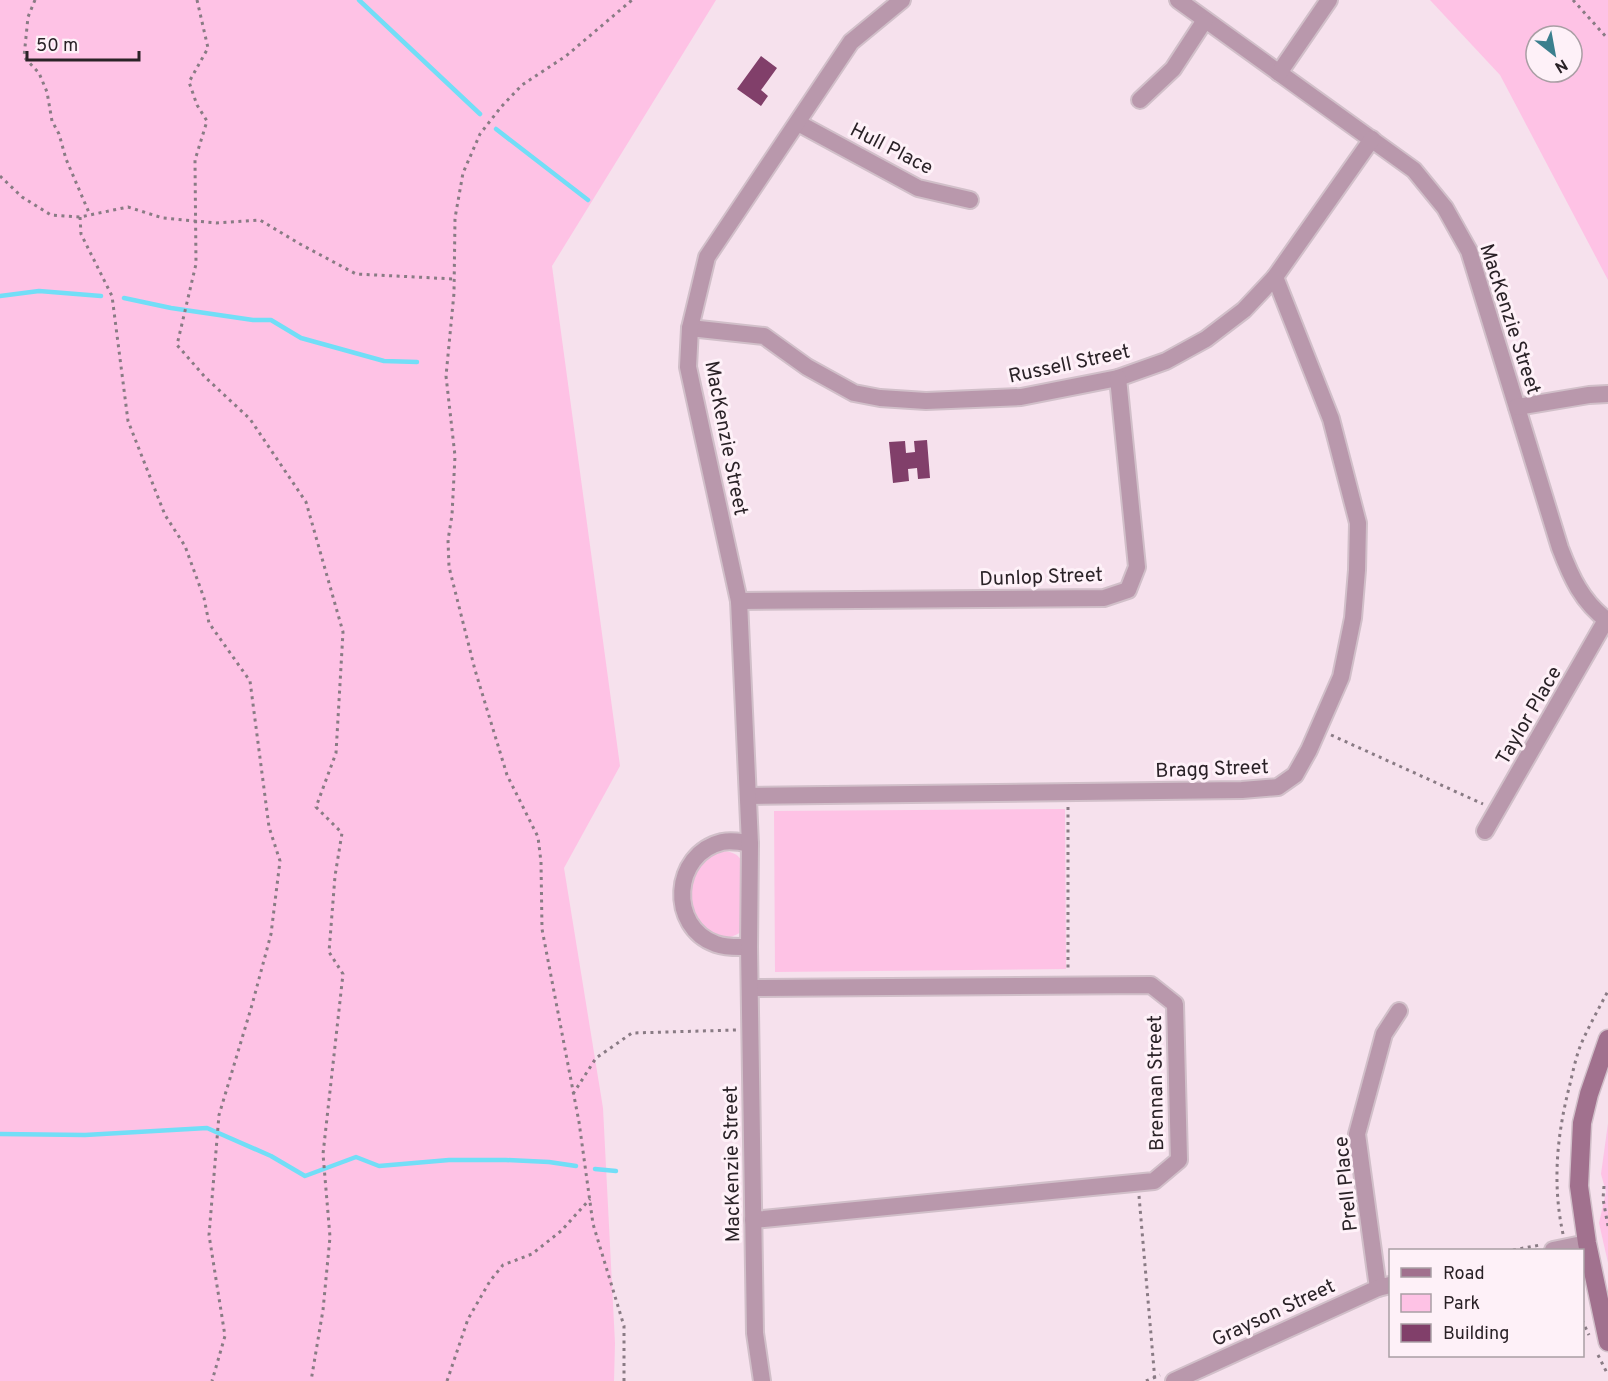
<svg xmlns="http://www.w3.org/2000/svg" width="1608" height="1381" font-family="Overpass,sans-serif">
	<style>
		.green { fill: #fec2e5; fill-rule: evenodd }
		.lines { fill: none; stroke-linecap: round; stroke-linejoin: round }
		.stream { stroke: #72def7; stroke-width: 4.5 }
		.building { fill: #813f6a }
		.street-casing { stroke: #d1bfc9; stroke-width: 20 }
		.secondary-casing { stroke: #d1bfc9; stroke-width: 21 }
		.path { stroke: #897b84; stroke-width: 3; stroke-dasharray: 3 4.5; stroke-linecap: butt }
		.street { stroke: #b998ac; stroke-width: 16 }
		.secondary { stroke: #a1718e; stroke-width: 18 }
		.labels { text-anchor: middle; stroke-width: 6; stroke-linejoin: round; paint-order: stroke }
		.street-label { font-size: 20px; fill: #2a2227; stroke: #fef1f8 }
	</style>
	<rect width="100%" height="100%" fill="#f6e1ed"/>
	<g class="green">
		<polygon points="0,0 716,0 552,266 620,766 564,868 603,1108 615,1343 614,1381 0,1381"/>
		<path d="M1430 0H1608V280L1500 75ZM1536 36H1572V72H1536Z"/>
		<polygon points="1065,809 1066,969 775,972 774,811"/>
		<path d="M723 851C733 852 739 854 743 864L742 927 741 932C700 961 658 872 723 851Z"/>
		<polygon points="1608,1123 1608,1263 1599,1223 1606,1192 1601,1174"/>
	</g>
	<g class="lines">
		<g class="stream">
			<polyline points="359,0 480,114"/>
			<polyline points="496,129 588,200"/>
			<polyline points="0,296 39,291 101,296"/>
			<polyline points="124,298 171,308 253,320 271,320 301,338 384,361 417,362"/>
			<polyline points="0,1134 85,1135 207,1128 271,1156 305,1176 356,1157 379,1166 449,1160 506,1160 549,1162 576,1166"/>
			<polyline points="595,1169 616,1171"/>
		</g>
	</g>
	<g class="building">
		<polygon points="761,56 777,68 761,90 768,96 761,106 737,89"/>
		<polygon points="927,440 930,478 918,479 917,468 908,469 909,481 893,483 889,442 905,441 906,453 915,452 914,441"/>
	</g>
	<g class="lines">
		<defs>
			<g id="street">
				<path d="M1178 0 1414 170 1445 208 1469 251 1560 548C1571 577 1582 602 1608 621"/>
				<polyline points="1279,73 1329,0"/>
				<polyline points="1140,100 1173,69 1205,20"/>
				<polyline points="798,123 918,188 970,200"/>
				<polyline points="690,328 764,336 807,367 854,393 880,398 926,401 1021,397 1118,378 1166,361 1206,339 1244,310 1275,277 1372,139"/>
				<polyline points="1517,407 1589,395 1608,394"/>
				<polyline points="739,601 1104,598 1128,590 1137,567 1118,378"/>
				<polyline points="748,796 1242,790 1278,787 1295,775 1309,750 1341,677 1353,618 1357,570 1358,523 1331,419 1275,277"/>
				<polyline points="1485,831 1606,620"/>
				<path d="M749 947C738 947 727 948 716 944 668 927 672 854 722 842 732 840 741 842 750 844"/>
				<polyline points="750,988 1151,985 1175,1004 1179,1160 1154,1181 753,1220"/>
				<polyline points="1553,1250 1587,1243"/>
				<polyline points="1378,1288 1357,1134 1384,1034 1399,1011"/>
				<polyline points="762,1381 755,1333 749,947 750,844 739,601 688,367 690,328 707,257 851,42 902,0"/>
				<polyline points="1174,1381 1378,1288 1390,1285"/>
			</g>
			<polyline id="secondary" points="1608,1039 1589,1094 1582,1123 1579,1186 1587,1243 1608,1342"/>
		</defs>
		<use href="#street" class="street-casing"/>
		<use href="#secondary" class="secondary-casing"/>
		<g class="path">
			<polyline points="35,0 28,17 24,57 39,73 47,92 52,121 59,134 66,159 90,215"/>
			<polyline points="197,0 208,48 189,82 197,105 207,121 195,160 196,264 177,345 205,377 250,419 306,502 343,632 336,753 316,807 342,833 335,876 329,952 343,974 323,1154 330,1237 323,1310 311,1381"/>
			<polyline points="1573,0 1608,39"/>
			<polyline points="0,176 22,197 51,215 80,217 128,207 163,218 216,223 260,220 300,244 356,274 454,279"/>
			<polyline points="80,217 81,234 112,296 128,421 165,515 185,546 204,598 209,623 250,681 269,827 280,861 271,934 252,1005 219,1115 209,1235 225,1336 212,1381"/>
			<polyline points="1331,735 1483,804"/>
			<polyline points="1068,807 1068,972"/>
			<polyline points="573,1094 596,1058 632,1033 736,1030"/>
			<polyline points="1604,1186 1603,1199 1608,1226"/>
			<polyline points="1139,1196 1155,1381"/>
			<path d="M1563 1234C1552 1183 1557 1134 1570 1084 1573 1071 1576 1057 1581 1044 1589 1026 1599 1008 1608 991"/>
			<polyline points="1513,1250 1540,1245"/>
			<polyline points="1582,1320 1589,1335"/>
			<polyline points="1598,1355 1608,1375"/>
			<polyline points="447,1381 468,1319 490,1281 503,1265 532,1254 561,1231 590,1199"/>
			<polyline points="624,1381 624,1326 593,1224 579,1122 542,929 541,862 538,837 507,775 475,670 449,567 448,540 452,515 455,456 446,376 454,293 455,218 463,173 480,134 501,107 522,85 566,56 632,0"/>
			<polyline points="1146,1381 1160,1375"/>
		</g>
		<use href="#street" class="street"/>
		<use href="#secondary" class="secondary"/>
	</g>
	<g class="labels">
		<g class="street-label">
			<text transform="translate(892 148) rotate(27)" y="7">Hull Place</text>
			<text transform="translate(1511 319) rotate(72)" y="7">MacKenzie Street</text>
			<text transform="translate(1069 363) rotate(-12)" y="7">Russell Street</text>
			<text transform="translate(727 438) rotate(79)" y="7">MacKenzie Street</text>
			<text transform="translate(1041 576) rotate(-2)" y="7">Dunlop Street</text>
			<text transform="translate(1528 715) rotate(-60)" y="7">Taylor Place</text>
			<text transform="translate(1212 768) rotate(-2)" y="7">Bragg Street</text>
			<text transform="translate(1155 1083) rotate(-91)" y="7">Brennan Street</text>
			<text transform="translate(731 1164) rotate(-91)" y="7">MacKenzie Street</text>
			<text transform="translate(1345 1184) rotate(-96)" y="7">Prell Place</text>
			<text transform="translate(1273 1312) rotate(-25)" y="7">Grayson Street</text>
		</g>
	</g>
	<rect x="1389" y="1249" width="195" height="108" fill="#fef1f8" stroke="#a99ea4" stroke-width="1.5"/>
	<rect x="1401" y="1268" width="30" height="9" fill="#a1718e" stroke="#a99ea4" stroke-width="1.5"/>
	<text x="1443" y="1279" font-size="18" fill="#2a2227">Road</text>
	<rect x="1401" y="1294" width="30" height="18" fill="#fec2e5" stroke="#a99ea4" stroke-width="1.5"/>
	<text x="1443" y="1309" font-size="18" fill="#2a2227">Park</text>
	<rect x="1401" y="1324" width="30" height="18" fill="#813f6a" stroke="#a99ea4" stroke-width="1.5"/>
	<text x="1443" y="1339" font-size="18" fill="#2a2227">Building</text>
	<g transform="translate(1554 54) rotate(149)"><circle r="28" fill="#fef1f8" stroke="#a99ea4" stroke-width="1.5"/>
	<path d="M0-4.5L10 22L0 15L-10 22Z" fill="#3b7f8e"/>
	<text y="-9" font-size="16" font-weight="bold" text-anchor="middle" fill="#2a2227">N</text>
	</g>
	<path d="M27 51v9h112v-9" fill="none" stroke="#2a2227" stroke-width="3"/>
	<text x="36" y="51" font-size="18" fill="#2a2227" stroke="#fef1f8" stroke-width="4.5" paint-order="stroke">50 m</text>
</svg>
